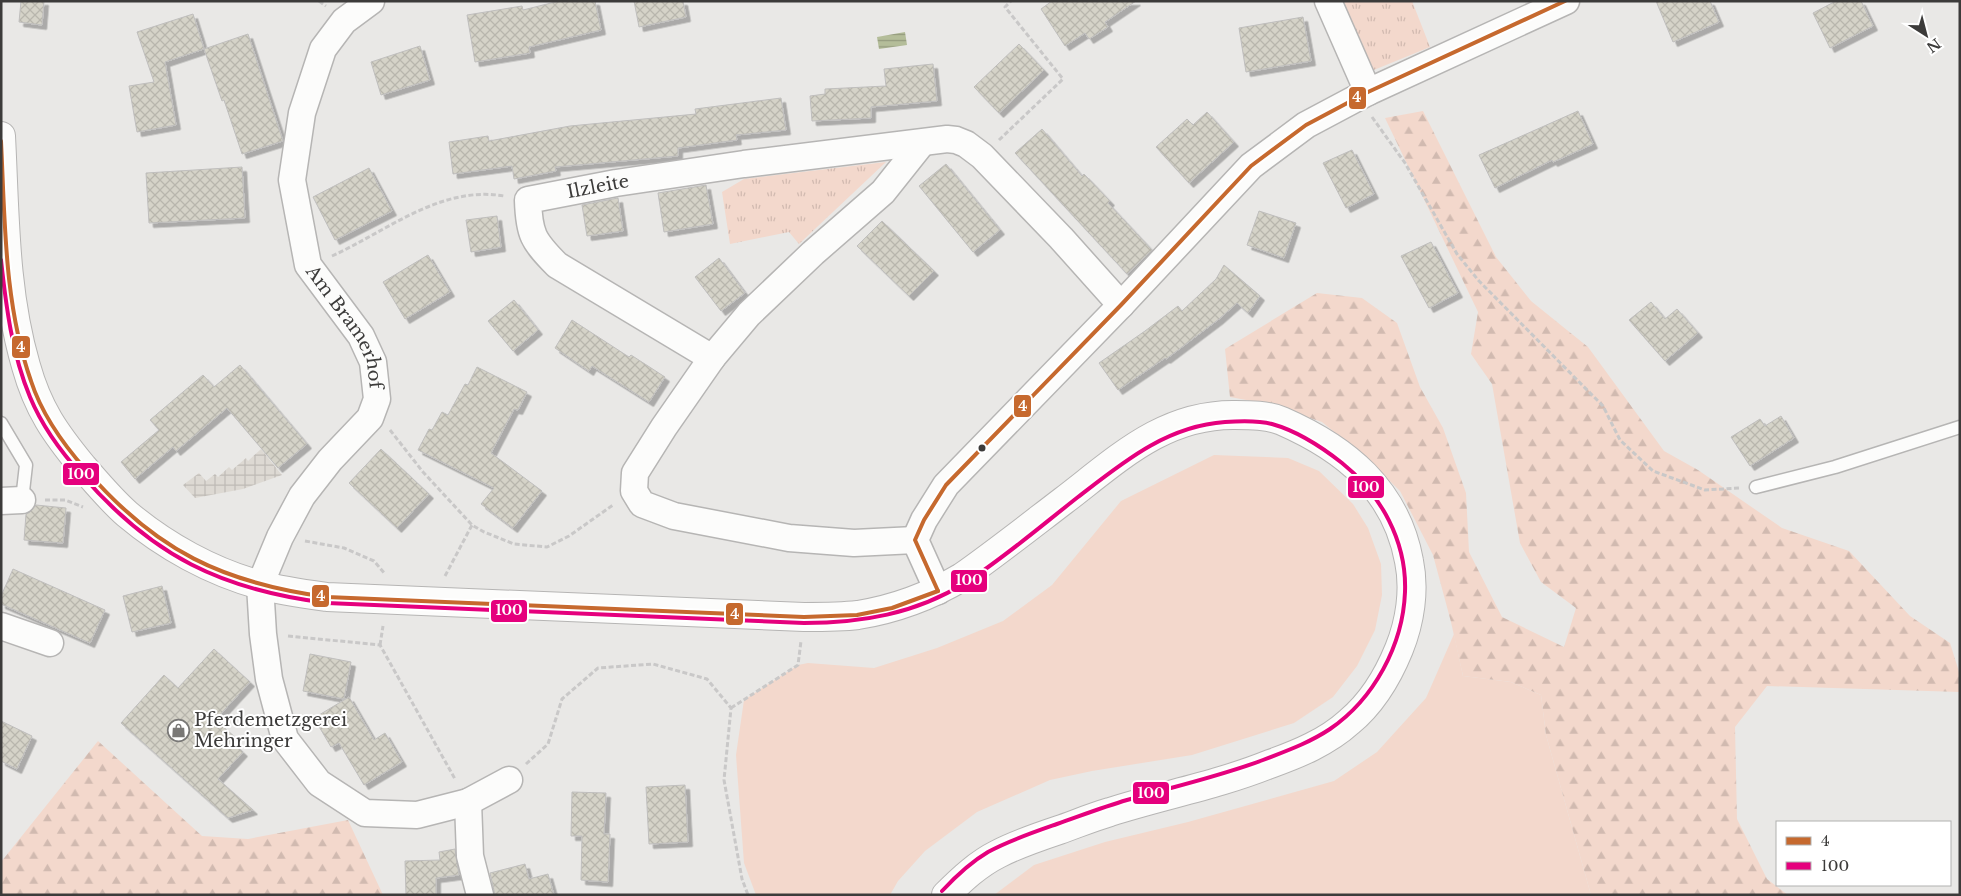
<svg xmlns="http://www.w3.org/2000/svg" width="1961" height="896" font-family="'Libre Baskerville',serif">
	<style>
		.industrial { fill: url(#industrial-grid) }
		.grass { fill: #f3d8cc }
		.forest { fill: url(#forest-firs) }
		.park { fill: url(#park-tufts) }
		.water { fill: url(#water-rules) }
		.building { fill: url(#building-cross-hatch); stroke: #bfbebd; filter: url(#shadow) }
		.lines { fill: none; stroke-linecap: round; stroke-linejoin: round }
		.lane-casing { stroke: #b6b5b4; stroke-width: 15 }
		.street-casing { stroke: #b6b5b4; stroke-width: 29 }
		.primary-casing { stroke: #b6b5b4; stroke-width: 30 }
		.path { stroke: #c9c8c8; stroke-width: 3; stroke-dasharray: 5 2.5; stroke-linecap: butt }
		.lane { stroke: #fcfcfb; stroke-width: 12 }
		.street { stroke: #fcfcfb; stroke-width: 26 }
		.primary { stroke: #fcfcfb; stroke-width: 28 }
		.bus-1-casing { stroke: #fff; stroke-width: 8 }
		.bus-2-casing { stroke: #fff; stroke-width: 8 }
		.bus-1 { stroke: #c6692e; stroke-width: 4 }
		.bus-2 { stroke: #e5007d; stroke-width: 4 }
		.bus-dot { fill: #3c3b3a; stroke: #fff; stroke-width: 2 }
		.labels { text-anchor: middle; stroke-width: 4; stroke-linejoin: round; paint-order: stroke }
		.street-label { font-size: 18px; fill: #3c3b3a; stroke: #fff }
		.poi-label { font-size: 18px; fill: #3c3b3a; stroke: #fff; text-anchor: start }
		.line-badge { stroke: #fff; stroke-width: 2 }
		.badge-label { font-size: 14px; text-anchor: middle; font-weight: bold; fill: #fff }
	</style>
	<defs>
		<pattern id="industrial-grid" width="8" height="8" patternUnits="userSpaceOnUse" patternTransform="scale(1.25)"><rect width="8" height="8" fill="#ddd9d3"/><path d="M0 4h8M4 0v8" fill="none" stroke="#bfbbb6"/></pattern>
		<pattern id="forest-firs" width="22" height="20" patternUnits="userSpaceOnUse" patternTransform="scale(1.25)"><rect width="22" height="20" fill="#f3d8cc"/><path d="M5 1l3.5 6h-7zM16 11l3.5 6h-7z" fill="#d1bab0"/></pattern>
		<pattern id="park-tufts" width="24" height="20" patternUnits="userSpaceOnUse" patternTransform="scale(1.25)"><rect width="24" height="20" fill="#f3d8cc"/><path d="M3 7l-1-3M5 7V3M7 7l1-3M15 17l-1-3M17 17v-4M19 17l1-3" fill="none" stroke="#d1bab0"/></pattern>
		<pattern id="water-rules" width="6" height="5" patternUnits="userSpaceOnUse" patternTransform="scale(1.25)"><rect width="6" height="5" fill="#b4bd99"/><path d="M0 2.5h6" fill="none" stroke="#949b7e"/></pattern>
		<pattern id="building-cross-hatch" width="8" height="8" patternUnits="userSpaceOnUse" patternTransform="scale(1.25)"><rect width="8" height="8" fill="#d5d3c8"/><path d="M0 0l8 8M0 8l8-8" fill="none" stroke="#b8b6ad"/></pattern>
		<filter id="shadow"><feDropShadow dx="4.5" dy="4.5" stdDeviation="0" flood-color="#0004"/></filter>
	</defs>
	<rect width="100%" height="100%" fill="#e9e8e6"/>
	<polygon class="industrial" points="261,449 282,475 243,489 195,498 183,485 199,473 206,481 215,474 218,477 229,467 232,470 246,458 248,461"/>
	<g class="grass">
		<polygon points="1214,455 1288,458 1319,471 1353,504 1368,528 1381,564 1382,595 1375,630 1357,666 1333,697 1294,723 1192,755 1092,771 1050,780 977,812 925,851 898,881 890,895 756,895 744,863 736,755 744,700 798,665 808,663 874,668 937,648 1003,621 1052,585 1121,501"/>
		<polygon points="1454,634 1463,676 1511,682 1541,695 1546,735 1591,895 994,895 1034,865 1105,842 1188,822 1334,781 1377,752 1426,698"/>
	</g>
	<g class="forest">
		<polygon points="1423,111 1496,257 1531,301 1588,347 1664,451 1698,470 1782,528 1849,551 1910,616 1950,643 1960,675 1960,692 1767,686 1735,727 1737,819 1767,879 1788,895 1591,895 1546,735 1541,695 1511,682 1463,676 1451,622 1433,555 1400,491 1366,458 1322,422 1268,404 1230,397 1225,349 1317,293 1362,298 1397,323 1420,387 1443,428 1466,493 1469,552 1502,617 1564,647 1576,608 1541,582 1520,543 1492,384 1471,354 1478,312 1385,118"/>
		<polygon points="98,741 202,836 248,839 348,820 383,895 1,895 1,862"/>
	</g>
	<g class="park">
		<polygon points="1340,1 1412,1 1430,47 1369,72"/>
		<polygon points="886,162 799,244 789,232 730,244 722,192 744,179"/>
	</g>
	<polygon class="water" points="905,32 907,45 879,49 877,37"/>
	<g class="building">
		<polygon points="21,1 44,1 42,25 19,22"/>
		<polygon points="559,1 595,1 601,30 529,47 530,53 475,62 467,15 522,6 523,10"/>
		<polygon points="634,1 683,1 686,17 639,27"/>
		<polygon points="1052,1 1136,1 1105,22 1108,27 1089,39 1085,33 1065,46 1041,9"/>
		<polygon points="1656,1 1710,1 1719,22 1673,42"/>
		<polygon points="1836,1 1861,1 1873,26 1830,48 1813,13"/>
		<polygon points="193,14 204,49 165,62 176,125 137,132 129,86 154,82 137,32"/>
		<polygon points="1303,17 1311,61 1246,72 1239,28"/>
		<polygon points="248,34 283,141 242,154 224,100 222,101 204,49"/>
		<polygon points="1019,44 1044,70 999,113 974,87"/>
		<polygon points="420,46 430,80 381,95 371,62"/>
		<polygon points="933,64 937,101 871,107 871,118 812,121 810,96 825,94 825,89 886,86 884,69"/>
		<polygon points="781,98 786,130 736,135 737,140 678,148 678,156 555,167 556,171 514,179 512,166 453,174 449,142 488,136 489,141 570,126 696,114 695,109"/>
		<polygon points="1578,111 1593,144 1553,162 1552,160 1495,188 1479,155"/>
		<polygon points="1207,112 1234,142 1189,183 1156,147 1187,119 1193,125"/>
		<polygon points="1042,129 1082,176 1084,174 1110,201 1108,203 1152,250 1127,274 1015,153"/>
		<polygon points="1352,150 1374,194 1346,208 1323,163"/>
		<polygon points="946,164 1000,230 973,252 919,186"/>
		<polygon points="242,167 245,218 149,223 146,173"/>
		<polygon points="369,168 392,211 335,240 313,197"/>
		<polygon points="706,185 713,224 664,232 658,193"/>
		<polygon points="618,198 623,231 587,236 582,205"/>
		<polygon points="1259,211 1296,223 1284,258 1247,245"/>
		<polygon points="497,216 501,247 471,252 466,220"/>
		<polygon points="882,221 934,271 909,296 857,246"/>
		<polygon points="1431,242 1458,293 1429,308 1401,256"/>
		<polygon points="428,255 450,292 405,319 383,282"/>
		<polygon points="719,258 745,293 721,311 695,277"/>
		<polygon points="1224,265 1260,296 1248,313 1237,303 1219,319 1166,359 1165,358 1118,390 1099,363 1145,331 1178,306 1182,311 1216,279"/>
		<polygon points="514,300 538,330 513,351 488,321"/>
		<polygon points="1651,302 1665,319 1677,309 1698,333 1665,361 1629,320"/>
		<polygon points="572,320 629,357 631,355 665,377 649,402 592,366 589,371 555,348"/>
		<polygon points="240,365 307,444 278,468 227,408 176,451 173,447 135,479 121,462 159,430 150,420 203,375 214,387"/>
		<polygon points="477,367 527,392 518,410 514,409 491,453 542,491 513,528 481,504 494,488 418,450 429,429 432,430 442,412 448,415 465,384 468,385"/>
		<polygon points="1781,416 1794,438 1750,466 1731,437 1760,419 1765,426"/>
		<polygon points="381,449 429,494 397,528 349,483"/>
		<polygon points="36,505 66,508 63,543 24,540 26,514 30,512"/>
		<polygon points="13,569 105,610 90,643 1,604 1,596"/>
		<polygon points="162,586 171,623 132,632 123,596"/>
		<polygon points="214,649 250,682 215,720 235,737 231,741 243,752 218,779 253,810 228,818 121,723 164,675 178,688"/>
		<polygon points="310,654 351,662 344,699 303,691"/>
		<polygon points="349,697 374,740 385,733 402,762 364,785 339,743 331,747 314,718"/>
		<polygon points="1,721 32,736 17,769 1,761"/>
		<polygon points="685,785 688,842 649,844 646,787"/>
		<polygon points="572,792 606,793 604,834 610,834 608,882 581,880 582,836 571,836"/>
		<polygon points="455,849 459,875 436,878 436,895 406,895 405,861 440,860 439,852"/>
		<polygon points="525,864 529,879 548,874 554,895 495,895 490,873"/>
	</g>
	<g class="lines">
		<defs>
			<g id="lane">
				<polyline points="1,423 26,465 22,500"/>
				<polyline points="1756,487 1835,467 1960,427"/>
			</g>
			<g id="street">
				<path id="s1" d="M371 1 344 21 323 49 302 113 292 180 308 265 361 336 373 362 377 399 370 418 330 460 302 496 280 537 260 585 263 634 269 679 285 739 319 783 365 813 417 815 468 802 509 780"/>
				<polyline points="1328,1 1368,92"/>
				<path id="s2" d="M712 358 557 265C533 241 529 234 528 200L616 183 744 164 947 139 956 140 966 144 982 156 1061 238 1121 305"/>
				<polyline points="1,501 22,500"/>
				<polyline points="915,540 854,543 789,538 674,516 642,504 634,491 635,473 664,427 712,358 749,314 813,253 883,192 922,143"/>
				<polyline points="938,591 915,540 924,520 946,485 1121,305 1251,166 1306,125 1368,92 1566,1"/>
				<polyline points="1,626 50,643"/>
				<polyline points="468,802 470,856 480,895"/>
			</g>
			<path id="primary" d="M1 136C5 213 4 291 26 366 38 409 55 433 83 467 97 483 111 500 127 514 165 546 212 572 260 585 282 591 305 594 327 597L804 617C822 617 841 617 858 615 895 609 930 596 962 577 996 553 1029 527 1063 501 1117 460 1163 414 1235 415 1250 415 1268 415 1282 421 1346 449 1396 490 1409 561 1415 590 1410 622 1399 649 1388 676 1372 703 1349 722 1327 742 1298 754 1270 764 1218 785 1163 795 1110 812 1093 817 1076 824 1059 830 1038 837 1017 844 998 854 978 864 962 879 946 895"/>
		</defs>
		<use href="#lane" class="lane-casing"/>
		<use href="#street" class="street-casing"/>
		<use href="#primary" class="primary-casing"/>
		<g class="path">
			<polyline points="319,1 326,6"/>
			<polyline points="1372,117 1405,163 1457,254 1479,281 1603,406 1620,440 1653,471 1705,490 1739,488"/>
			<polyline points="999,140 1063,79 1005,7 1011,1"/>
			<path d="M332 256C387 231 441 185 504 196"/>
			<polyline points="390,430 423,472 472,525 484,532 514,544 547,547 569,536 613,505"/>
			<polyline points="45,500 65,500 83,507"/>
			<polyline points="305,541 344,548 374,561 385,574"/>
			<polyline points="445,576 472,525"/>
			<polyline points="288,636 380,645 455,779"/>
			<polyline points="380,645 383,626"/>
			<polyline points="731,708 798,665 801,641"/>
			<polyline points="526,764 548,744 562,699 598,668 653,664 707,679 731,708 724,780 742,879 748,895"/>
		</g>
		<use href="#lane" class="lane"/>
		<use href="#street" class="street"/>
		<use href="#primary" class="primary"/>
		<defs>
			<g id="bus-1">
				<path d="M1 141C5 221 4 304 31 381 42 415 63 444 86 470 156 551 223 583 327 597L804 617 857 615 892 608 938 591"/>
				<polyline points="938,591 915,540 924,520 946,485 1121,305 1251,166 1306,125 1368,92 1565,1"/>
			</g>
			<path id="bus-2" d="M1 260C6 306 12 354 30 397 42 426 61 452 82 475 152 556 222 590 327 603L804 623C861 623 915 614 965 583 1004 558 1041 526 1078 497 1122 463 1166 426 1225 422 1240 421 1257 420 1272 424 1297 431 1323 448 1342 463 1381 494 1407 542 1405 592 1403 645 1374 699 1330 729 1309 743 1286 751 1263 760 1218 777 1172 787 1127 800 1103 807 1080 816 1057 824 1034 832 1010 840 988 852 971 862 956 876 942 891"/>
		</defs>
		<use href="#bus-1" class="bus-1-casing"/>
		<use href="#bus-2" class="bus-2-casing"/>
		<use href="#bus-1" class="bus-1"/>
		<use href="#bus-2" class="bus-2"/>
	</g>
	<defs>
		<symbol id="shop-ring" viewBox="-11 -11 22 22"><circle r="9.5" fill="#fff" stroke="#797876" stroke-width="1.5"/><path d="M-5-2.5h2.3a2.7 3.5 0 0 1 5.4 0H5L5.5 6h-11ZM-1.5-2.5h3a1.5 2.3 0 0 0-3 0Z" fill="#797876"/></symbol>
	</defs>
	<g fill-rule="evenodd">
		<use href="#shop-ring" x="166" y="718" width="25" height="25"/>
	</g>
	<circle class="bus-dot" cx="982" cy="448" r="4.5"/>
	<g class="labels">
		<g class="street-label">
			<text dy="6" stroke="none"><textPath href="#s2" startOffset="326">Ilzleite</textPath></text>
			<text dy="6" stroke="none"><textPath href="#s1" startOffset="364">Am Bramerhof</textPath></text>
		</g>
		<g class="poi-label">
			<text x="194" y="726">Pferdemetzgerei<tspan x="194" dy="21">Mehringer</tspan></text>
		</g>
	</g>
	<g class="line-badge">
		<rect x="1348" y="86" width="19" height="24" rx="5" fill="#c6692e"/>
		<rect x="11" y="335" width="20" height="24" rx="5" fill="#c6692e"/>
		<rect x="1013" y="394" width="19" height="24" rx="5" fill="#c6692e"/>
		<rect x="62" y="462" width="38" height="24" rx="5" fill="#e5007d"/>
		<rect x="1347" y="475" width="38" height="24" rx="5" fill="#e5007d"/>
		<rect x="950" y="569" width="38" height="24" rx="5" fill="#e5007d"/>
		<rect x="311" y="584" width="19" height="24" rx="5" fill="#c6692e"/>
		<rect x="490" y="599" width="38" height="24" rx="5" fill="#e5007d"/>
		<rect x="725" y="602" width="19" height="24" rx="5" fill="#c6692e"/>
		<rect x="1132" y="781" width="38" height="24" rx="5" fill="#e5007d"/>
	</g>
	<g class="badge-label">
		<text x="1357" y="102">4</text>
		<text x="21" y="352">4</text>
		<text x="1023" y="411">4</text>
		<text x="81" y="479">100</text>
		<text x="1366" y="492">100</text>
		<text x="969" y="585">100</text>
		<text x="321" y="601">4</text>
		<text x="509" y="615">100</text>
		<text x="735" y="619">4</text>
		<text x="1151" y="798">100</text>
	</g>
	<rect width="1961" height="896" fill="none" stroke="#3c3b3a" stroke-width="5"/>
	<rect x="1776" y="821" width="175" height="65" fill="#ffffff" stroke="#b1b1b0"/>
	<rect x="1786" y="837" width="25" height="8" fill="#c6692e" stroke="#b1b1b0"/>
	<text x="1821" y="846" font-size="15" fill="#3c3b3a">4</text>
	<rect x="1786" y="862" width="25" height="8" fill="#e5007d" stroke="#b1b1b0"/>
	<text x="1821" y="871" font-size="15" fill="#3c3b3a">100</text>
	<g transform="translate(1926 35) rotate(144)" stroke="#ffffff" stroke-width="4" paint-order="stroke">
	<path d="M0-4L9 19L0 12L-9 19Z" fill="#3c3b3a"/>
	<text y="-8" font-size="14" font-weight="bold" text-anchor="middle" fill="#3c3b3a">N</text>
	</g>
</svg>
